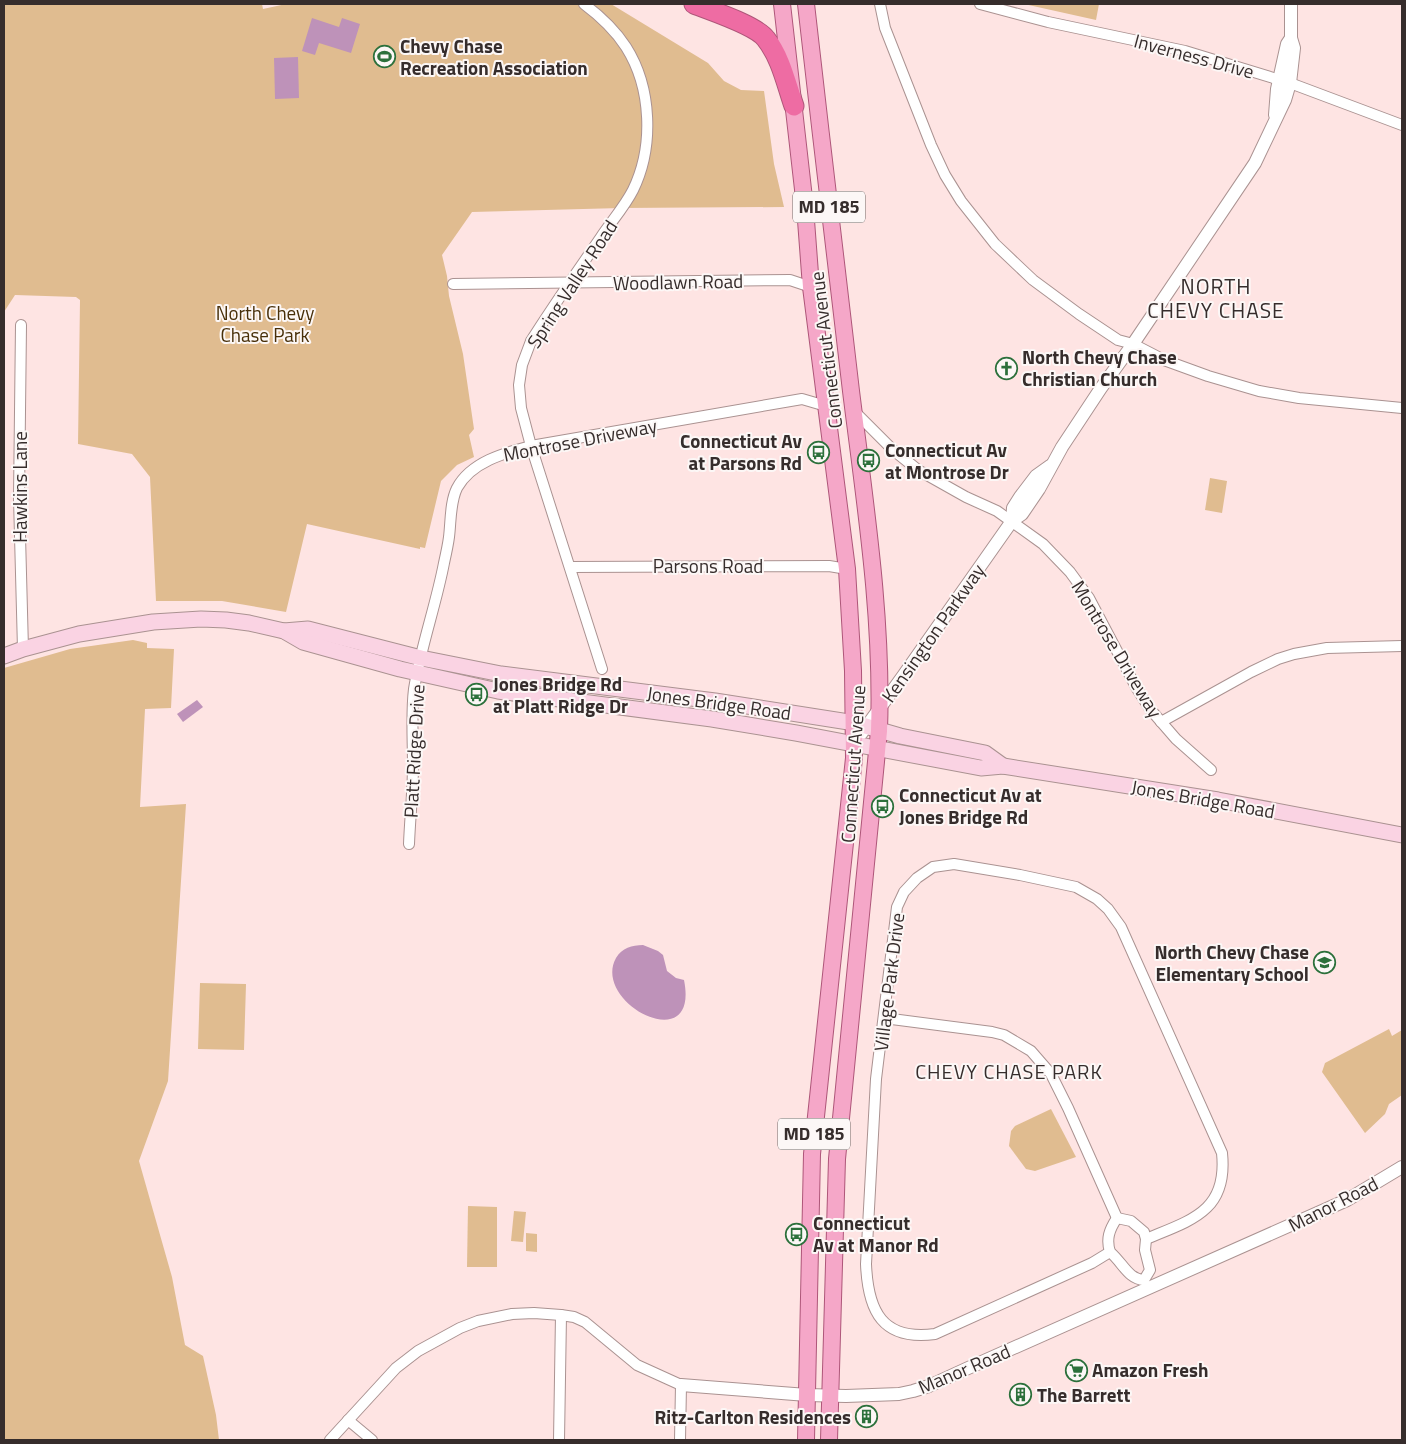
<svg xmlns="http://www.w3.org/2000/svg" width="1406" height="1444" font-family="'Titillium Web',sans-serif">
	<style>
		.green { fill: #e0bc90 }
		.water { fill: #be92b9 }
		.lines { fill: none; stroke-linecap: round; stroke-linejoin: round }
		.minor-casing { stroke: #aa9291; stroke-width: 12 }
		.tertiary-casing { stroke: #aa9291; stroke-width: 14 }
		.secondary-casing { stroke: #aa9291; stroke-width: 17 }
		.primary-casing { stroke: #ae5679; stroke-width: 18 }
		.motorway-casing { stroke: #ae5679; stroke-width: 21 }
		.minor { stroke: #fff; stroke-width: 10 }
		.tertiary { stroke: #fff; stroke-width: 12 }
		.secondary { stroke: #fad3e3; stroke-width: 15 }
		.primary { stroke: #f5a7c8; stroke-width: 16 }
		.motorway { stroke: #ee6ca3; stroke-width: 19 }
		.labels { text-anchor: middle; stroke-width: 4; stroke-linejoin: round; paint-order: stroke }
		.shield { fill: #fcf7f6; stroke: #716a69; stroke-width: 1 }
		.shield-label { font-size: 18px; font-weight: bold; fill: #362d2c }
		.poi-label { font-size: 19px; font-weight: bold; fill: #362d2c; stroke: #fcf7f6; text-anchor: start }
		.street-label { font-size: 19px; fill: #362d2c; stroke: #fcf7f6 }
		.park-label { font-size: 19px; fill: #482f09; stroke: #fcf7f6 }
		.neighbourhood-label { font-size: 20px; letter-spacing: 1px; fill: #362d2c; stroke: #fcf7f6 }
		.quarter-label { font-size: 21px; letter-spacing: 1px; fill: #362d2c; stroke: #fcf7f6 }
	</style>
	<rect width="100%" height="100%" fill="#fee4e3"/>
	<g class="green">
		<polygon points="4,4 262,4 263,9 286,4 611,4 708,63 724,81 741,90 764,91 774,164 784,207 621,208 472,212 442,255 447,276 449,296 463,354 474,429 469,435 474,457 457,465 441,481 425,548 420,547 420,549 307,524 286,612 222,601 156,601 150,477 132,454 78,444 80,300 76,297 15,295 4,312"/>
		<polygon points="1024,4 1099,4 1096,20"/>
		<polygon points="1210,478 1227,481 1222,513 1205,510"/>
		<polygon points="133,640 147,643 147,648 174,649 171,708 145,709 140,807 186,804 168,1081 139,1161 172,1277 185,1345 203,1356 216,1415 219,1440 4,1440 4,668 70,649"/>
		<polygon points="200,983 246,984 244,1050 198,1049"/>
		<polygon points="1389,1029 1392,1036 1402,1030 1402,1095 1389,1104 1385,1114 1365,1133 1322,1072 1325,1063"/>
		<polygon points="1051,1109 1076,1157 1035,1171 1026,1169 1009,1146 1011,1131 1015,1126"/>
		<polygon points="468,1206 497,1207 497,1267 467,1267"/>
		<polygon points="514,1211 526,1212 523,1242 511,1241"/>
		<polygon points="526,1233 537,1234 537,1252 526,1251"/>
	</g>
	<g class="water">
		<polygon points="312,18 339,27 342,18 360,24 351,53 319,43 315,55 302,51"/>
		<polygon points="298,57 299,98 275,99 274,58"/>
		<polygon points="197,700 203,707 183,722 177,714"/>
		<path d="M643 945 658 951 663 955 667 971 676 978 684 980C700 1059 591 1003 616 958 622 948 632 945 643 945Z"/>
	</g>
	<g class="lines">
		<defs>
			<g id="minor">
				<path d="M584 4C600 16 615 30 626 47 652 88 654 147 633 190 625 206 611 222 601 237 577 272 553 306 531 341L522 365 519 385 521 408 531 446 602 669"/>
				<polyline points="880,4 885,28 931,145 945,175 961,201 995,244 1033,280 1079,314 1118,340 1133,344 1164,360 1208,376 1259,391 1299,398 1402,408"/>
				<polyline points="980,4 1048,22 1185,51 1290,83 1402,125"/>
				<polyline points="453,284 790,280 811,287"/>
				<polyline points="21,325 19,498 23,649"/>
				<polyline points="853,410 892,449 918,470 966,497 997,511 1043,544 1070,572 1089,598 1136,687 1150,709 1176,739 1211,770"/>
				<polyline points="570,567 829,566 847,569"/>
				<polyline points="1161,722 1251,672 1278,659 1294,654 1327,648 1402,646"/>
				<path d="M409 844C410 818 413 791 413 765 413 740 411 713 414 689 421 646 436 605 444 563 446 554 448 545 449 537 451 521 450 502 457 488 471 462 504 453 531 446L802 399 826 406"/>
				<polyline points="884,1018 992,1032 1004,1035 1031,1051 1051,1074 1068,1108 1117,1218"/>
				<path d="M1117 1218C1109 1230 1106 1239 1110 1252 1123 1263 1128 1279 1144 1280"/>
				<polyline points="1117,1218 1131,1221 1144,1232 1146,1239 1145,1250 1150,1270 1144,1280"/>
				<path d="M1110 1252 1092 1263 935 1334C882 1341 868 1311 866 1264L876 1079 897 907 904 892 917 878 933 867 954 864 1020 875 1076 887 1097 899 1108 909 1121 927 1222 1153C1228 1211 1192 1220 1146 1239"/>
				<polyline points="348,1420 372,1440"/>
				<polyline points="330,1440 396,1368 418,1351 460,1328 478,1321 512,1314 534,1313 561,1315 574,1317 585,1322 637,1365 681,1385 680,1440"/>
				<polyline points="559,1440 561,1315"/>
			</g>
			<g id="tertiary">
				<polyline points="1275,115 1277,89 1287,44 1291,38"/>
				<polyline points="1012,521 1013,508 1020,497 1036,476 1050,466"/>
				<polyline points="861,734 903,676 1012,521 1022,514 1039,489 1062,447 1101,388 1133,344 1255,163 1285,100 1290,83 1294,48 1291,38 1291,4"/>
				<polyline points="681,1385 807,1395 846,1396 899,1394 913,1391 929,1386 966,1369 1347,1200 1402,1167"/>
			</g>
			<g id="secondary">
				<polyline points="284,631 308,629 421,658 501,674 715,701 855,723 900,736 985,753 1003,766"/>
				<polyline points="4,656 23,649 79,634 153,622 201,619 226,620 249,623 284,631 303,642 400,669 498,691 712,719 796,733 981,768 1003,766 1218,800 1402,835"/>
			</g>
			<g id="primary">
				<polyline points="782,4 805,207 811,287 847,569 853,671 854,758 812,1154 806,1440"/>
				<path d="M806 4C821 133 835 262 851 391 865 504 883 617 879 731L837 1159 829 1440"/>
			</g>
			<path id="motorway" d="M694 4C711 11 756 25 766 39 781 58 786 83 794 106"/>
		</defs>
		<use href="#minor" class="minor-casing"/>
		<use href="#tertiary" class="tertiary-casing"/>
		<use href="#secondary" class="secondary-casing"/>
		<use href="#primary" class="primary-casing"/>
		<use href="#motorway" class="motorway-casing"/>
		<use href="#minor" class="minor"/>
		<use href="#tertiary" class="tertiary"/>
		<use href="#secondary" class="secondary"/>
		<use href="#primary" class="primary"/>
		<use href="#motorway" class="motorway"/>
	</g>
	<defs>
		<symbol id="stadium-ring" viewBox="-11 -11 22 22"><circle r="9.5" fill="#fcf7f6" stroke="#2c703b" stroke-width="1.5"/><path d="M0-5a6.5 5 0 1 0 0 10a6.5 5 0 1 0 0-10ZM-3.5-1.8h7v3.6h-7Z" fill="#2c703b"/></symbol>
		<symbol id="church-ring" viewBox="-11 -11 22 22"><circle r="9.5" fill="#fcf7f6" stroke="#2c703b" stroke-width="1.5"/><path d="M-1.2-6h2.4v3.5h3.3v2.4h-3.3V6h-2.4V-.1h-3.3v-2.4h3.3Z" fill="#2c703b"/></symbol>
		<symbol id="bus-ring" viewBox="-11 -11 22 22"><circle r="9.5" fill="#fcf7f6" stroke="#2c703b" stroke-width="1.5"/><path d="M-5-6H5V4H4V6H2V4H-2V6H-4V4H-5ZM-3.5-4V0h7V-4ZM-3.5 1.2v1.5H-2V1.2ZM2 1.2v1.5H3.5V1.2Z" fill="#2c703b"/></symbol>
		<symbol id="school-ring" viewBox="-11 -11 22 22"><circle r="9.5" fill="#fcf7f6" stroke="#2c703b" stroke-width="1.5"/><path d="M0-5L7-2L0 1L-7-2ZM-4 1L0 2.5L4 1V4Q0 6-4 4Z" fill="#2c703b"/></symbol>
		<symbol id="supermarket-ring" viewBox="-11 -11 22 22"><circle r="9.5" fill="#fcf7f6" stroke="#2c703b" stroke-width="1.5"/><path d="M-6-5.5h2.5l.6 2H6L4.5 2H-2.5L-4.4-4H-6ZM-1.5 3.2a1.3 1.3 0 1 0 .1 0ZM3 3.2a1.3 1.3 0 1 0 .1 0Z" fill="#2c703b"/></symbol>
		<symbol id="building-ring" viewBox="-11 -11 22 22"><circle r="9.5" fill="#fcf7f6" stroke="#2c703b" stroke-width="1.5"/><path d="M-4-6H4V6H1V3H-1V6H-4ZM-2.5-4.3h1.7v1.8h-1.7ZM.8-4.3h1.7v1.8H.8ZM-2.5-1h1.7V.8h-1.7ZM.8-1h1.7V.8H.8Z" fill="#2c703b"/></symbol>
	</defs>
	<g fill-rule="evenodd">
		<use href="#stadium-ring" x="372" y="44" width="25" height="25"/>
		<use href="#church-ring" x="994" y="356" width="25" height="25"/>
		<use href="#bus-ring" x="806" y="440" width="25" height="25"/>
		<use href="#bus-ring" x="856" y="448" width="25" height="25"/>
		<use href="#bus-ring" x="464" y="682" width="25" height="25"/>
		<use href="#bus-ring" x="870" y="794" width="25" height="25"/>
		<use href="#school-ring" x="1312" y="950" width="25" height="25"/>
		<use href="#bus-ring" x="784" y="1222" width="25" height="25"/>
		<use href="#supermarket-ring" x="1064" y="1358" width="25" height="25"/>
		<use href="#building-ring" x="1008" y="1382" width="25" height="25"/>
		<use href="#building-ring" x="854" y="1404" width="25" height="25"/>
	</g>
	<g class="labels">
		<g class="shield">
			<rect x="793" y="191.5" width="72" height="31" rx="4"/>
			<rect x="778" y="1118.5" width="72" height="31" rx="4"/>
		</g>
		<g class="shield-label">
			<text x="829" y="213">MD 185</text>
			<text x="814" y="1140">MD 185</text>
		</g>
		<g class="poi-label">
			<text x="400" y="53">Chevy Chase<tspan x="400" dy="22">Recreation Association</tspan></text>
			<text x="1022" y="364">North Chevy Chase<tspan x="1022" dy="22">Christian Church</tspan></text>
			<text x="802" y="448" text-anchor="end">Connecticut Av<tspan x="802" dy="22">at Parsons Rd</tspan></text>
			<text x="885" y="457">Connecticut Av<tspan x="885" dy="22">at Montrose Dr</tspan></text>
			<text x="493" y="691">Jones Bridge Rd<tspan x="493" dy="22">at Platt Ridge Dr</tspan></text>
			<text x="899" y="802">Connecticut Av at<tspan x="899" dy="22">Jones Bridge Rd</tspan></text>
			<text x="1309" y="959" text-anchor="end">North Chevy Chase<tspan x="1309" dy="22">Elementary School</tspan></text>
			<text x="813" y="1230">Connecticut<tspan x="813" dy="22">Av at Manor Rd</tspan></text>
			<text x="1092" y="1377">Amazon Fresh</text>
			<text x="1037" y="1402">The Barrett</text>
			<text x="851" y="1424" text-anchor="end">Ritz-Carlton Residences</text>
		</g>
		<g class="street-label">
			<text transform="translate(1194 56) rotate(15)" y="7">Inverness Drive</text>
			<text transform="translate(678 282) rotate(-1)" y="7">Woodlawn Road</text>
			<text transform="translate(572 284) rotate(-57)" y="7">Spring Valley Road</text>
			<text transform="translate(826 350) rotate(-97)" y="7">Connecticut Avenue</text>
			<text transform="translate(580 440) rotate(-11)" y="7">Montrose Driveway</text>
			<text transform="translate(20 487) rotate(-90)" y="7">Hawkins Lane</text>
			<text x="708" y="573">Parsons Road</text>
			<text transform="translate(933 633) rotate(-55)" y="7">Kensington Parkway</text>
			<text transform="translate(1117 649) rotate(59)" y="7">Montrose Driveway</text>
			<text transform="translate(719 703) rotate(8)" y="7">Jones Bridge Road</text>
			<text transform="translate(414 751) rotate(-87)" y="7">Platt Ridge Drive</text>
			<text transform="translate(853 764) rotate(-86)" y="7">Connecticut Avenue</text>
			<text transform="translate(1203 799) rotate(10)" y="7">Jones Bridge Road</text>
			<text transform="translate(889 982) rotate(-83)" y="7">Village Park Drive</text>
			<text transform="translate(1333 1204) rotate(-27)" y="7">Manor Road</text>
			<text transform="translate(964 1369) rotate(-23)" y="7">Manor Road</text>
		</g>
		<g class="park-label">
			<text x="265" y="320">North Chevy<tspan x="265" dy="22">Chase Park</tspan></text>
		</g>
		<g class="neighbourhood-label">
			<text x="1009" y="1079">CHEVY CHASE PARK</text>
		</g>
		<g class="quarter-label">
			<text x="1216" y="294">NORTH<tspan x="1216" dy="24">CHEVY CHASE</tspan></text>
		</g>
	</g>
	<rect width="1406" height="1444" fill="none" stroke="#362d2c" stroke-width="10"/>
</svg>
